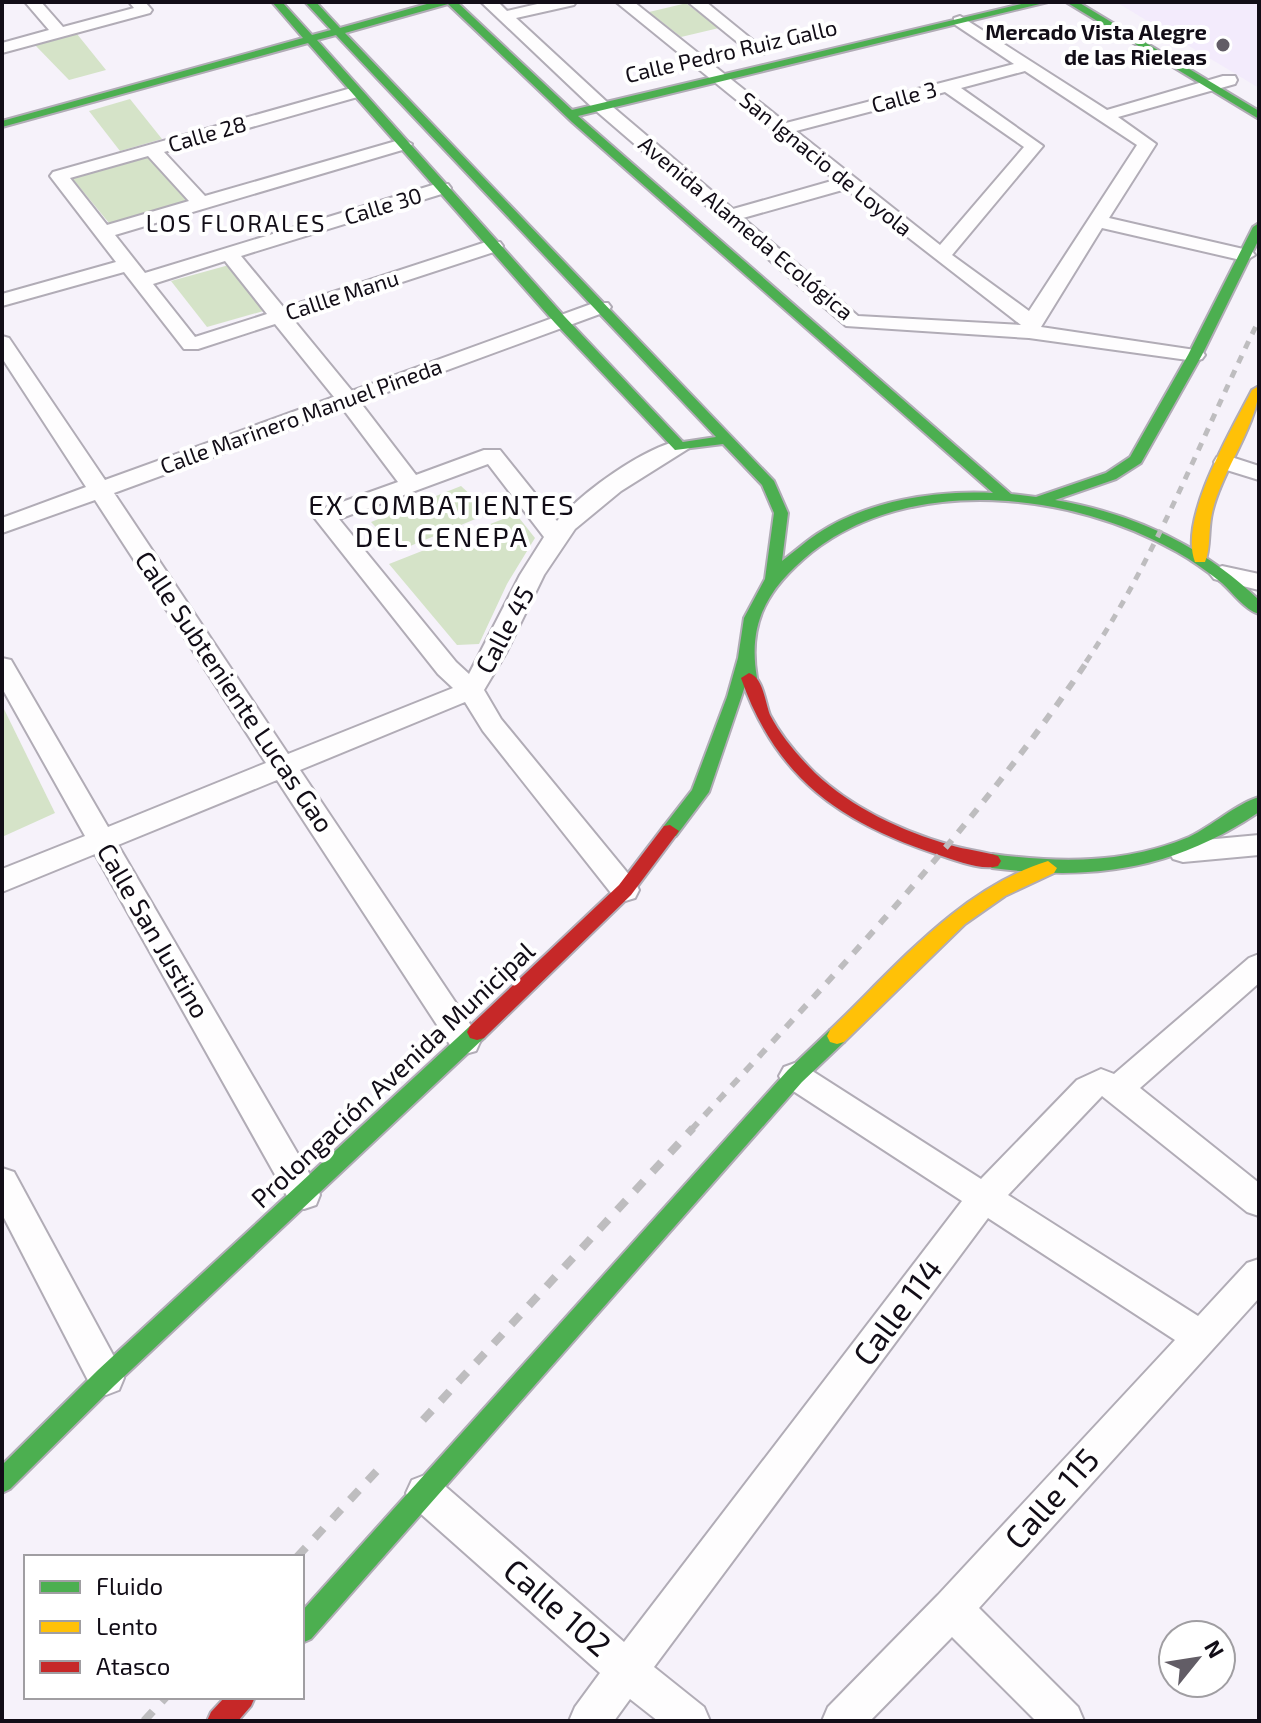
<svg xmlns="http://www.w3.org/2000/svg" width="1261" height="1723" font-family="'Exo 2',sans-serif">
	<style>
		.built { fill: #f3ebfc }
		.green { fill: #d5e3c8 }
		.lines { fill: none; stroke-linecap: round; stroke-linejoin: round }
		.street-casing { stroke: #b1acb6; stroke-width: 4 }
		.fast-casing { stroke: #b1acb6; stroke-width: 4 }
		.slow-casing { stroke: #b1acb6; stroke-width: 4 }
		.jam-casing { stroke: #b1acb6; stroke-width: 4 }
		.street { fill: #fefdfe; fill-rule: evenodd }
		.fast { fill: #4caf50; fill-rule: evenodd }
		.slow { fill: #ffc107; fill-rule: evenodd }
		.jam { fill: #c62828; fill-rule: evenodd }
		.rail-far2 { stroke: #bebdbf; stroke-width: 5; stroke-dasharray: 8 8; stroke-linecap: butt }
		.rail-far1 { stroke: #bebdbf; stroke-width: 6; stroke-dasharray: 10 10; stroke-linecap: butt }
		.rail { stroke: #bebdbf; stroke-width: 8; stroke-dasharray: 13 13; stroke-linecap: butt }
		.poi-dot { fill: #625d66; stroke: #fff; stroke-width: 3 }
		.labels { text-anchor: middle; stroke-width: 8; stroke-linejoin: round; paint-order: stroke }
		.far-poi-label { font-size: 22px; font-weight: bold; fill: #120d17; stroke: #fff; text-anchor: end }
		.far-street-label { font-size: 22px; fill: #120d17; stroke: #fff }
		.far-neighbourhood-label { font-size: 24px; letter-spacing: 2px; fill: #120d17; stroke: #fff }
		.street-label { font-size: 26px; fill: #120d17; stroke: #fff }
		.neighbourhood-label { font-size: 28px; letter-spacing: 2px; fill: #120d17; stroke: #fff }
		.near-street-label { font-size: 32px; fill: #120d17; stroke: #fff }
	</style>
	<rect width="100%" height="100%" fill="#f6f2fa"/>
	<polygon class="built" points="1116,2 1259,2 1259,88"/>
	<g class="green">
		<polygon points="687,3 687,4 719,28 681,37 649,12"/>
		<polygon points="77,34 106,70 69,80 35,45"/>
		<polygon points="130,99 162,139 120,151 89,111"/>
		<polygon points="151,154 191,200 120,223 109,223 72,178 76,173"/>
		<polygon points="229,265 267,310 207,327 171,281"/>
		<polygon points="461,486 490,513 398,551 371,522"/>
		<polygon points="516,514 535,538 507,584 479,644 457,645 389,564"/>
		<polygon points="2,705 55,813 2,837"/>
	</g>
	<g class="lines">
		<defs>
			<g id="street">
				<polygon points="25,2 41,2 63,27 134,8 129,2 145,2 152,10 150,13 2,53 2,43 49,30"/>
				<path d="M481 2H498L507 11 546 2H576L574 5 516 18 607 102 733 209 835 180 616 2H634L786 123 1014 64 954 24V18L960 16 1107 110 1223 76H1235L1237 80 1235 84 1118 117 1156 144 1109 218 1252 251 1255 255 1245 261 1102 228 1041 327 1202 351 1205 355 1202 359 1195 361 1029 338 846 326 595 110ZM1025 71 1137 145 1029 311 952 255 1043 146 961 88ZM945 92 1024 147 940 245 796 131ZM846 189 1021 325 858 316 743 218Z"/>
				<polygon points="688,2 706,2 766,51 764,54 752,54"/>
				<path d="M355 87 363 92 361 96 164 152 205 196 403 139 412 144 409 148 115 235 145 273 436 184H448L451 188 448 192 241 256 284 308 486 242H500L503 246 500 250 292 318 352 391 594 303H608L611 307 608 311 360 402 416 475 484 450H500L557 521C584 491 640 450 680 440L691 447 621 491 575 529 544 575 506 653 484 690 501 719 635 882 639 890 635 898 625 901 615 898 483 731 465 702 300 770 476 1033 480 1042 476 1051 465 1054 454 1051 277 780 118 845 316 1185 320 1195 316 1205 304 1209 292 1205 95 854 2 892V869L85 836 2 688V658L11 660 108 827 266 763 95 500 2 533V518L86 487 2 358V336L9 338 105 480 334 397 275 324 198 349H184L124 272 2 306V294L116 262 53 180 50 176 53 172ZM148 156 189 201 107 225 70 178ZM225 261 267 314 195 337 153 284ZM343 409 398 482 317 511 313 516 438 674 453 688 288 754 114 493ZM488 464 544 537 520 575 469 674 456 662 339 519Z"/>
				<polygon points="1225,455 1259,466 1259,480 1217,467 1214,462 1217,457"/>
				<polygon points="1222,566 1259,574 1259,590 1214,579 1210,574 1214,569"/>
				<polygon points="1259,835 1259,855 1183,862 1173,859 1169,852 1173,845 1183,842"/>
				<polygon points="1259,954 1259,983 1140,1088 1259,1183 1259,1216 1247,1212 1102,1096 1008,1195 1198,1316 1247,1263 1259,1259 1259,1298 979,1608 1078,1707 1084,1721 1036,1721 952,1637 870,1721 822,1721 828,1707 938,1595 1175,1340 988,1218 654,1667 704,1707 710,1721 658,1721 630,1699 614,1721 569,1721 575,1707 600,1673 412,1506 406,1493 412,1480 425,1475 438,1480 624,1642 962,1201 784,1085 779,1076 784,1067 795,1063 806,1067 981,1179 1077,1080 1101,1069 1114,1074 1249,958"/>
				<polygon points="2,1168 14,1172 119,1366 124,1378 119,1390 106,1395 93,1390 2,1214"/>
			</g>
			<g id="fast">
				<path d="M272 2H282L312 35 331 30 305 2H316L340 28 434 2H457L572 110 1030 2H1048L578 116 1011 494 1036 497 1106 473 1130 457 1188 355 1253 227 1259 223V239L1202 355 1141 463 1116 479 1055 500C1132 513 1202 545 1259 600V614C1245 610 1233 593 1222 583 1208 572 1193 561 1177 552 1072 492 912 474 812 552 769 587 747 621 757 678L755 682 746 683 709 792 676 836H664L661 831 664 826 692 790 727 697 738 658 744 618 765 579 774 513 762 485 723 444 675 450 555 323 308 43 2 127V121L303 38ZM448 4 572 122 993 493C935 490 866 501 817 534 805 542 794 552 782 561L788 513 774 481 345 33ZM336 35 716 437 683 442 565 317 317 40Z"/>
				<polygon points="1066,2 1078,2 1259,111 1259,119"/>
				<path d="M1259 797V812C1173 870 1093 881 992 868L983 861 992 854C1059 863 1125 864 1189 837 1212 826 1236 804 1259 797Z"/>
				<polygon points="477,1024 484,1026 487,1032 484,1038 114,1386 10,1489 2,1493 2,1465 98,1370 470,1026"/>
				<polygon points="837,1028 844,1030 847,1036 844,1042 802,1082 311,1639 302,1643 302,1611 788,1070 830,1030"/>
			</g>
			<g id="slow">
				<path d="M1259 386C1259 423 1221 472 1212 513 1208 529 1211 548 1205 562H1195C1178 519 1232 429 1252 390Z"/>
				<path d="M1048 861 1057 868 1054 873 1005 896 965 924 844 1042 837 1044 830 1042 827 1036 830 1030C895 968 959 889 1048 861Z"/>
			</g>
			<g id="jam">
				<path d="M749 673C763 677 765 702 770 715 781 736 798 756 815 773 852 808 902 831 950 845 966 850 983 851 998 856L1001 861 998 866C982 871 955 860 939 855 840 823 776 778 741 678Z"/>
				<polygon points="670,825 679,831 631,895 484,1038 477,1040 470,1038 467,1032 470,1026 619,885 664,826"/>
				<polygon points="225,1697 255,1697 251,1706 238,1721 207,1721 211,1712"/>
			</g>
		</defs>
		<use href="#street" class="street-casing"/>
		<use href="#fast" class="fast-casing"/>
		<use href="#slow" class="slow-casing"/>
		<use href="#jam" class="jam-casing"/>
		<use href="#street" class="street"/>
		<use href="#fast" class="fast"/>
		<use href="#slow" class="slow"/>
		<use href="#jam" class="jam"/>
		<path class="rail-far2" d="M1086 662C1158 555 1202 435 1259 320"/>
		<path class="rail-far1" d="M691 1130C829 980 974 830 1088 660"/>
		<g class="rail">
			<polyline points="423,1420 693,1128"/>
			<polyline points="297,1557 385,1462"/>
			<polyline points="144,1721 166,1697"/>
		</g>
	</g>
	<circle class="poi-dot" cx="1223" cy="45" r="8"/>
	<g class="labels">
		<g class="far-poi-label">
			<text x="1207" y="40">Mercado Vista Alegre<tspan x="1207" dy="25">de las Rieleas</tspan></text>
		</g>
		<g class="far-street-label">
			<text transform="translate(731 51) rotate(-13)" y="8">Calle Pedro Ruiz Gallo</text>
			<text transform="translate(904 97) rotate(-15)" y="8">Calle 3</text>
			<text transform="translate(207 134) rotate(-16)" y="8">Calle 28</text>
			<text transform="translate(826 164) rotate(39)" y="8">San Ignacio de Loyola</text>
			<text transform="translate(383 206) rotate(-17)" y="8">Calle 30</text>
			<text transform="translate(746 228) rotate(40)" y="8">Avenida Alameda Ecológica</text>
			<text transform="translate(342 295) rotate(-18)" y="8">Callle Manu</text>
			<text transform="translate(301 416) rotate(-20)" y="8">Calle Marinero Manuel Pineda</text>
		</g>
		<g class="far-neighbourhood-label">
			<text x="236" y="232">LOS FLORALES</text>
		</g>
		<g class="street-label">
			<text transform="translate(505 630) rotate(-62)" y="9">Calle 45</text>
			<text transform="translate(234 692) rotate(56)" y="9">Calle Subteniente Lucas Gao</text>
			<text transform="translate(153 931) rotate(60)" y="9">Calle San Justino</text>
			<text transform="translate(393 1075) rotate(-43)" y="9">Prolongación Avenida Municipal</text>
		</g>
		<g class="neighbourhood-label">
			<text x="442" y="515">EX COMBATIENTES<tspan x="442" dy="32">DEL CENEPA</tspan></text>
		</g>
		<g class="near-street-label">
			<text transform="translate(898 1312) rotate(-53)" y="11">Calle 114</text>
			<text transform="translate(1052 1499) rotate(-48)" y="11">Calle 115</text>
			<text transform="translate(557 1608) rotate(41)" y="11">Calle 102</text>
		</g>
	</g>
	<rect width="1261" height="1723" fill="none" stroke="#120d17" stroke-width="8"/>
	<rect x="24" y="1555" width="280" height="144" fill="#ffffff" stroke="#a09ea2" stroke-width="2"/>
	<rect x="40" y="1581" width="40" height="12" fill="#4caf50" stroke="#a09ea2" stroke-width="2"/>
	<text x="96" y="1595" font-size="24" fill="#120d17">Fluido</text>
	<rect x="40" y="1621" width="40" height="12" fill="#ffc107" stroke="#a09ea2" stroke-width="2"/>
	<text x="96" y="1635" font-size="24" fill="#120d17">Lento</text>
	<rect x="40" y="1661" width="40" height="12" fill="#c62828" stroke="#a09ea2" stroke-width="2"/>
	<text x="96" y="1675" font-size="24" fill="#120d17">Atasco</text>
	<g transform="translate(1197 1659) rotate(60)"><circle r="38" fill="#ffffff" stroke="#a09ea2" stroke-width="2"/>
	<path d="M0-6L14 30L0 20L-14 30Z" fill="#625d66"/>
	<text y="-12" font-size="22" font-weight="bold" text-anchor="middle" fill="#120d17">N</text>
	</g>
</svg>
